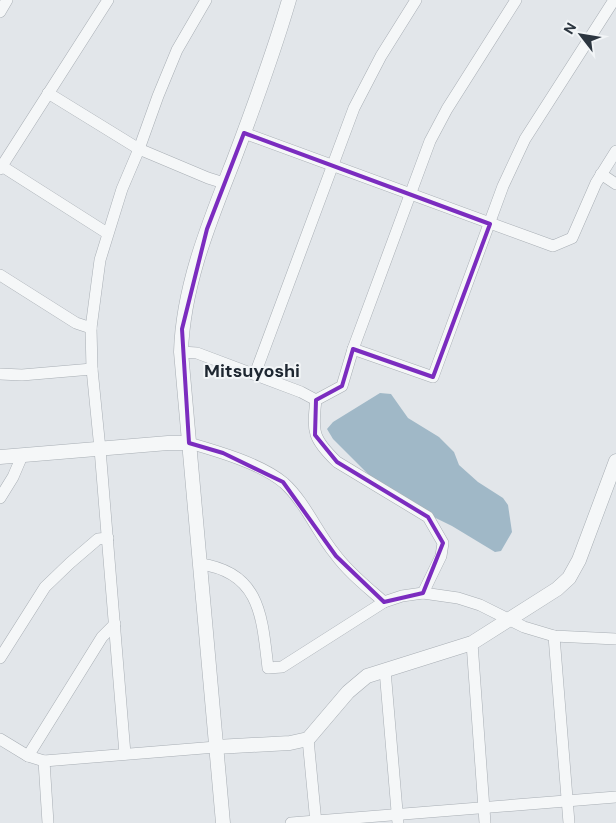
<svg xmlns="http://www.w3.org/2000/svg" width="616" height="823" font-family="'DM Sans',sans-serif">
	<style>
		.water { fill: #a0b8c7 }
		.lines { fill: none; stroke-linecap: round; stroke-linejoin: round }
		.minor-casing { stroke: #a8aeb4; stroke-width: 12 }
		.tertiary-casing { stroke: #a8aeb4; stroke-width: 15 }
		.minor { stroke: #f5f7f8; stroke-width: 11 }
		.tertiary { stroke: #f5f7f8; stroke-width: 14 }
		.marked { fill: none; stroke: #7b2cbf; stroke-width: 4; stroke-linejoin: round }
		.labels { text-anchor: middle; stroke-width: 4; stroke-linejoin: round; paint-order: stroke }
		.quarter-label { font-size: 18px; font-weight: bold; fill: #1e2731; stroke: #f2f5f7 }
	</style>
	<rect width="100%" height="100%" fill="#e2e6ea"/>
	<polygon class="water" points="380,393 391,394 408,418 439,437 454,452 459,465 478,482 503,498 508,505 512,532 501,551 495,552 452,526 407,504 390,492 368,474 333,439 327,429 333,422"/>
	<g class="lines">
		<defs>
			<g id="minor">
				<polyline points="0,12 7,0"/>
				<polyline points="48,93 139,149 208,178 224,183"/>
				<polyline points="244,133 553,246 572,238 596,183 616,151"/>
				<polyline points="0,165 107,233"/>
				<polyline points="0,169 108,0"/>
				<polyline points="601,174 616,184"/>
				<polyline points="0,275 76,323 91,328"/>
				<polyline points="353,349 433,377 503,186 525,139 614,0"/>
				<polyline points="181,352 197,353 301,392 316,400 342,386 353,349 430,141 447,109 516,0"/>
				<polyline points="0,374 22,375 92,369"/>
				<polyline points="255,374 354,108 381,56 416,0"/>
				<path d="M316 400C312 432 313 439 337 462L428 517 443 543 441 556 423 593"/>
				<path d="M189 443C217 451 262 464 284 483 305 502 317 532 335 554 348 572 367 587 384 602"/>
				<polyline points="0,498 13,477 22,456"/>
				<path d="M200 564C261 572 262 618 268 668L282 667 384 602 402 596 423 593 458 598 480 605 524 627 554 636 616 639"/>
				<polyline points="554,636 569,823"/>
				<polyline points="472,643 485,823"/>
				<polyline points="0,658 45,587 70,563 98,539 108,538"/>
				<polyline points="385,670 398,823"/>
				<polyline points="0,739 28,756 44,761 216,747"/>
				<polyline points="308,739 316,823"/>
				<polyline points="125,754 100,449 92,369 91,328 100,260 122,189 139,149 158,96 177,50 206,0"/>
				<polyline points="28,756 102,637 115,624"/>
				<polyline points="44,761 48,823"/>
				<polyline points="291,823 616,797"/>
			</g>
			<g id="tertiary">
				<polyline points="0,457 168,443 189,443"/>
				<polyline points="216,747 290,743 308,739 348,692 367,676 472,643 557,589 569,578 579,560 616,461"/>
				<path d="M223 823 181 352C183 286 209 223 233 162 253 109 273 55 289 0"/>
			</g>
		</defs>
		<use href="#minor" class="minor-casing"/>
		<use href="#tertiary" class="tertiary-casing"/>
		<use href="#minor" class="minor"/>
		<use href="#tertiary" class="tertiary"/>
	</g>
	<path class="marked" d="M244 133 490 224 433 377 353 349 342 386 316 400 315 435 337 462 428 517 443 543 423 593 384 602 336 556 283 482 223 453 189 443 182 329 207 229Z"/>
	<g class="labels">
		<g class="quarter-label">
			<text x="252" y="377">Mitsuyoshi</text>
		</g>
	</g>
	<g transform="translate(581 35) rotate(301)" stroke="#f2f5f7" stroke-width="4" paint-order="stroke">
	<path d="M0-4L9 19L0 12L-9 19Z" fill="#2c3640"/>
	<text y="-8" font-size="14" font-weight="bold" text-anchor="middle" fill="#2c3640">N</text>
	</g>
</svg>
